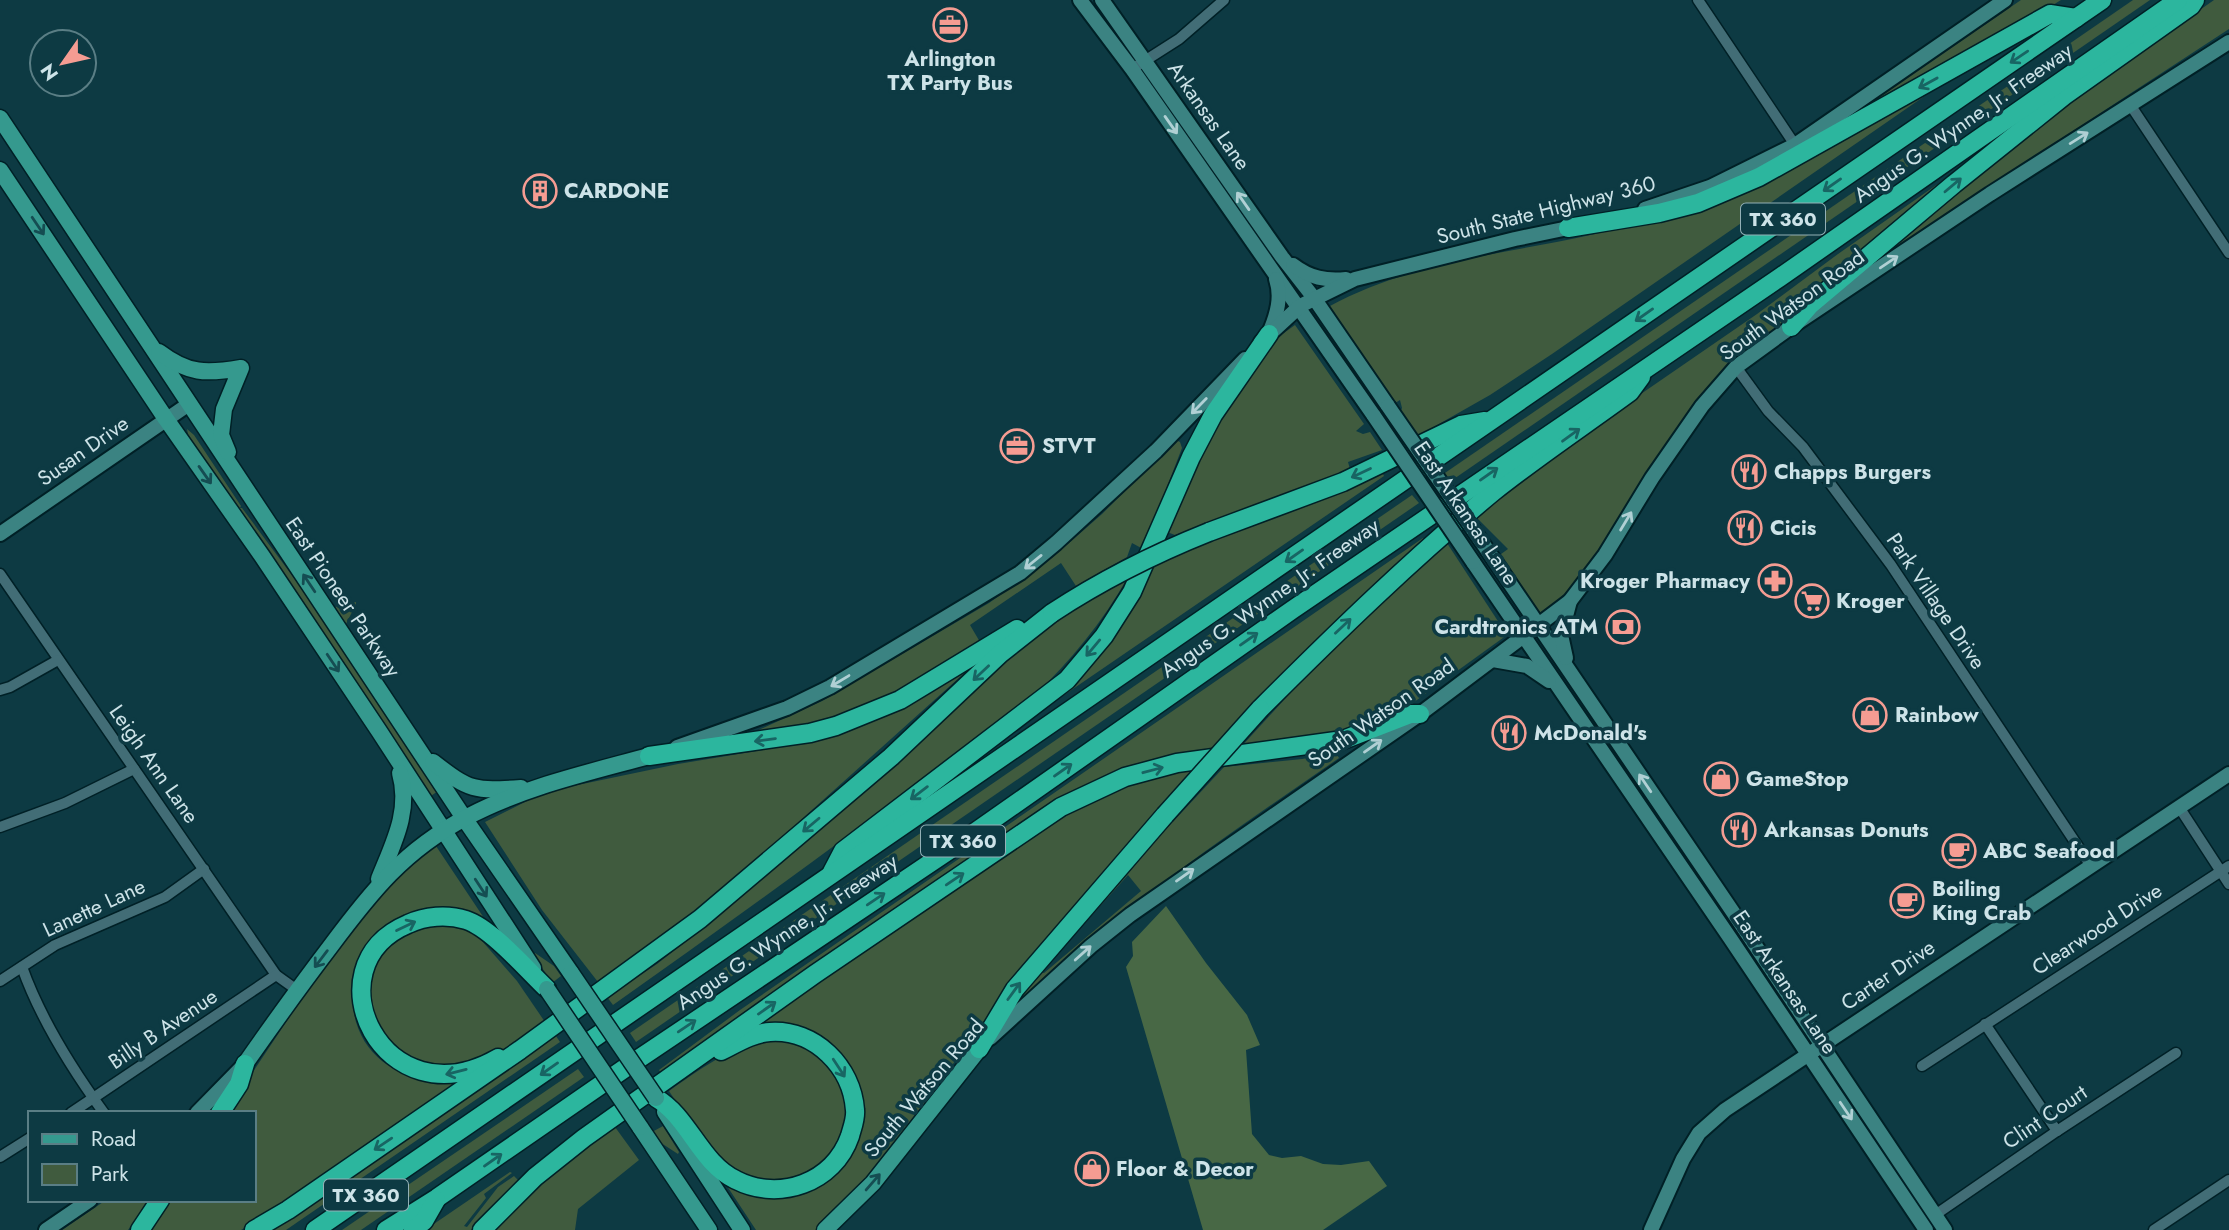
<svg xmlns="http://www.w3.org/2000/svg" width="2229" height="1230" font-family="Jost,sans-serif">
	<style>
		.green { fill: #405b3e; fill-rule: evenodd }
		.forest { fill: #486845 }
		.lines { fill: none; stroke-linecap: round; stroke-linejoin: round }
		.street-casing { stroke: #002026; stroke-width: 13 }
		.secondary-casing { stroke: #002026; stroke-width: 18 }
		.primary-casing { stroke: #002026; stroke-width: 19 }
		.highway-casing { stroke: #002026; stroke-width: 21 }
		.street { stroke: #426d76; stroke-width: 10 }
		.secondary { stroke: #3b8382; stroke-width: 14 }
		.primary { stroke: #35998e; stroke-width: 16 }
		.highway { stroke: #2cb69e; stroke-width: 18 }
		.secondary-bridge-casing { stroke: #002026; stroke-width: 18; stroke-linecap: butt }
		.primary-bridge-casing { stroke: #002026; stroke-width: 19; stroke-linecap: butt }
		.highway-bridge-casing { stroke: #002026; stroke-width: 21; stroke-linecap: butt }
		.secondary-bridge { stroke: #3b8382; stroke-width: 14 }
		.primary-bridge { stroke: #35998e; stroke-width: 16 }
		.highway-bridge { stroke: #2cb69e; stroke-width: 18 }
		.oneway { stroke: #186563 }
		.oneway2 { stroke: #b0d0d4 }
		.oneway3 { stroke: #154d52 }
		.labels { text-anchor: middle; stroke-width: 7; stroke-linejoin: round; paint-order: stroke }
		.shield { fill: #0d3a43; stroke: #93b0b6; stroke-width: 2 }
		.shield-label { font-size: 19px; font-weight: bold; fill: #cde3e8 }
		.poi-label { font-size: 21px; font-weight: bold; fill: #cde3e8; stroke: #0d3a43; text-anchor: start }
		.street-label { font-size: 21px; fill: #cde3e8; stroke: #0d3a43 }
	</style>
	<rect width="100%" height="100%" fill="#0d3a43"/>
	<g class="green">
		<polygon points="2021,0 2061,0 2024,23 1838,125"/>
		<polygon points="2133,0 2150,0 1448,483 1442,475"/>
		<polygon points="2214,0 2229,0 2229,29 1963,203 1844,285 1953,191 2082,93"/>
		<path d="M1926 88 1929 93 1552 354 1490 395 1416 437 1400 413 1402 408 1400 400 1392 405 1329 311 1330 306C1430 252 1547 252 1653 219 1681 211 1712 191 1740 178 1802 148 1864 118 1926 88Z"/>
		<polygon points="1942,181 1948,183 1722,375 1599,554 1570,589 1539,617 1497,557 1508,549 1475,516 1561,449 1757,314 1838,254"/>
		<polygon points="1295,325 1364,424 1356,431 1363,434 1370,432 1382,450 1348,462 1350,469 1175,535 1167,532 1202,442 1270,343"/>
		<polygon points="187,429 194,435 241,506 240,508 242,508 317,609 438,791 428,798 189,439"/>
		<polygon points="1176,440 1180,442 1182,448 1143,549 1132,543 1127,557 1076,586 1061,563 970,625 980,642 878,701 822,722 752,733 822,701 989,603 1053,557 1102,514"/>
		<polygon points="1381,470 1384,476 1048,706 1062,692 1152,564"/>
		<polygon points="1412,495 1419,503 636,1042 630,1033"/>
		<polygon points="1423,538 1426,542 1212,754 1100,782 662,1075 659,1070 740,1010"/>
		<polygon points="1445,540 1507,635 1392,718 1363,729 1240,748 1314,667"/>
		<path d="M1128 577C1102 623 1071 660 1034 696 895 802 755 905 613 1005L607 997 657 964 719 915 1019 646 1081 602Z"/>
		<polygon points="356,602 356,604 346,624 335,607"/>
		<polygon points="970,668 724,889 598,982 542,910 485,822 533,798 568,787 678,764 792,745 845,731 895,710"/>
		<path d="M1336 753 1339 758C1219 841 1107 916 1003 1020L1058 945 1224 767 1302 759ZM1128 875 1141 891 1044 973 1041 972Z"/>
		<polygon points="1200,767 1004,994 877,1168 816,1230 756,1230 727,1186 729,1184 778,1197 854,1140 841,1061 761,1030 757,1024 1073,809 1138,781"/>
		<path d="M436 846 490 927 427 912 358 968C354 986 351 1004 356 1022 368 1063 409 1084 449 1080L454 1089 276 1210 241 1230H148L165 1200H254V1113H225C271 1047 312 978 363 915 383 890 407 861 436 846Z"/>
		<polygon points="442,922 476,934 517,981 545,1022 511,1045 484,1059 429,1070 382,1044 365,991 377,957 404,931"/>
		<polygon points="535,953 554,966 561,976 552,983 533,954"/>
		<polygon points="554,1033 560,1042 286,1230 267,1230"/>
		<path d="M779 1039 802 1043 829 1063 846 1097 848 1116 835 1154 811 1176 758 1185 725 1167 690 1123 669 1091C703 1067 736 1042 779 1039Z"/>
		<polygon points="578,1069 584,1077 361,1230 342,1230"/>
		<polygon points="663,1126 679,1152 678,1154 658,1141 652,1132"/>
		<polygon points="615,1127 639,1160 578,1209 575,1230 495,1230 545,1180"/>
		<polygon points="510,1172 512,1173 484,1194 486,1198 464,1226 467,1227 498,1187 514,1176 519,1181 471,1230 425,1230"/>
		<polygon points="106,1200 150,1200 128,1230 62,1230"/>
	</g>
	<polygon class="forest" points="1166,906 1206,963 1247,1015 1260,1045 1246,1050 1252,1134 1269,1155 1282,1158 1301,1156 1323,1164 1341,1165 1369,1161 1387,1186 1323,1230 1203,1230 1126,967 1133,956 1132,942"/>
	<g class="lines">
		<defs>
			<g id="street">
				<polyline points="1698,0 1795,145"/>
				<polyline points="1132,69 1179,39 1224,0"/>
				<polyline points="2131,106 2229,253"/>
				<polyline points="1736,367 1768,411 1803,447 1891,565 2091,866"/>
				<polyline points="0,574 276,975 297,990"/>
				<polyline points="0,690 10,687 58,660"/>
				<polyline points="2179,807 2229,884"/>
				<polyline points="0,827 65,803 134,769"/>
				<path d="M22 967C40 1018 72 1069 104 1113"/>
				<polyline points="0,981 55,945 165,897 204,869"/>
				<polyline points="1985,1024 2057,1131"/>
				<polyline points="1922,1066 2229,866"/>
				<polyline points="71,1113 276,975"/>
				<polyline points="0,1157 30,1138"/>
				<polyline points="1935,1215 2057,1131 2176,1053"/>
				<polyline points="2154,1230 2229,1180"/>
			</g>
			<g id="secondary">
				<polyline points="1080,0 1132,69 1374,416"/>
				<polyline points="1102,0 1282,257 1314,298 1388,406"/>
				<polyline points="1645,209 1710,187 1795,145 2005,0"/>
				<path d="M1293 265C1310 278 1326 281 1346 279"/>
				<path d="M1270 331C1277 314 1282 297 1276 279"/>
				<polyline points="1261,342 1300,306 1355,279 1515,239 1578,226"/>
				<polyline points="0,534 189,404"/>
				<polyline points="1488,551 1739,921 1945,1230"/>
				<polyline points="1473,562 1730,938 1926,1230"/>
				<polyline points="1566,658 1561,635 1570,601"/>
				<polyline points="1493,660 1527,666 1549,681"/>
				<polyline points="677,747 787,708 830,687 1020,573 1056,543 1156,451 1245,359"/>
				<polyline points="990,1038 1091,946 1130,915 1420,714 1570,601 1605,555 1652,478 1702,406 1736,367 1791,327 1990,194 2229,42"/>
				<polyline points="197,1113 244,1065"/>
				<polyline points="46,1230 90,1200"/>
				<polyline points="1651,1230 1683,1159 1699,1133 1725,1110 2229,774"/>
			</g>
			<g id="primary">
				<polyline points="0,118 464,818 571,973"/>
				<polyline points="0,170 166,419 262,556 379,731 533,968"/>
				<path d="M159 352C188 374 206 374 241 368L224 409 221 435 228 452"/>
				<path d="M433 762C470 791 474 791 521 788"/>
				<path d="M379 879C393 844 411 811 400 773"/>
				<path d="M245 1064C273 1024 301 985 330 947 371 892 404 850 467 817 524 787 587 773 649 756"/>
				<polyline points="665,1112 742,1230"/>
				<polyline points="640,1127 709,1230"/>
				<polyline points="825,1230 873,1183 979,1049"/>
			</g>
			<g id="highway">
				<polyline points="1568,228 1659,213 1698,203 1759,177 2050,14 2076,18"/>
				<polyline points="1791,327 1810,305 1954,184 2064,96 2191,6 2195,0"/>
				<polyline points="1209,532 1343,482 1461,425 1485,421"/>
				<path d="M1260 709C1335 634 1411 560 1493 492 1537 457 1585 425 1630 392L1641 377"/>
				<polyline points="649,756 810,733 836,726 900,700 1017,629"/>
				<polyline points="832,872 843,851 1067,680 1104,636 1132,592 1191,457 1213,415 1269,334"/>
				<polyline points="979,1049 1015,989 1165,815"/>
				<path d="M498 1058C383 1124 308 966 408 924 425 916 447 914 466 920 491 928 527 970 547 989"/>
				<path d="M656 1098C689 1117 700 1163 736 1180 779 1202 834 1183 850 1136 852 1128 856 1119 855 1110 852 1067 815 1029 770 1032 753 1033 737 1043 721 1051"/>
				<polyline points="220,1113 239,1084 245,1064"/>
				<polyline points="140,1230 160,1200"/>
				<polyline points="254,1230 288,1210 520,1050 700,919 891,757 1000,654 1052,613"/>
				<polyline points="315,1230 2102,0"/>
				<polyline points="386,1230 437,1198 631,1064 951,849 1292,610 1779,278 2178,0"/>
				<polyline points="413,1230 424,1221 436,1200"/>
				<polyline points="482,1230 535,1177 584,1138 815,974 1061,807 1125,777 1177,763 1343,740 1410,714 1420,714"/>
			</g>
		</defs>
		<use href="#street" class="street-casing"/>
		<use href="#secondary" class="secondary-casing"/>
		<use href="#primary" class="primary-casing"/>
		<use href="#highway" class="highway-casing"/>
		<use href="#street" class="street"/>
		<use href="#secondary" class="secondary"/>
		<use href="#primary" class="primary"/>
		<use href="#highway" class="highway"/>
		<defs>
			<g id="secondary-bridge">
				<polyline points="1388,406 1488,551"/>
				<polyline points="1374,416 1473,562"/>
			</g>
			<g id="primary-bridge">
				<polyline points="571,973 656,1098"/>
				<polyline points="547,989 640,1127"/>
			</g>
			<g id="highway-bridge">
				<path d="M1052 613C1102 580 1154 554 1209 532"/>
				<polyline points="1165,815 1260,709"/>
			</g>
		</defs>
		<use href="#secondary-bridge" class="secondary-bridge-casing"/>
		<use href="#primary-bridge" class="primary-bridge-casing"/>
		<use href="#highway-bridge" class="highway-bridge-casing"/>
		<use href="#secondary-bridge" class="secondary-bridge"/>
		<use href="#primary-bridge" class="primary-bridge"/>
		<use href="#highway-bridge" class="highway-bridge"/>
	</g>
	<defs><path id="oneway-shaft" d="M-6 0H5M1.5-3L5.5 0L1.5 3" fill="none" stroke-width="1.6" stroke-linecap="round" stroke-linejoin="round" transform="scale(1.75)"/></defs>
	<g class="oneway">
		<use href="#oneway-shaft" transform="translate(2019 57) rotate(146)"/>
		<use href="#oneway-shaft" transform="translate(1928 83) rotate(151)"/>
		<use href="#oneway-shaft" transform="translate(1832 185) rotate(145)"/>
		<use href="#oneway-shaft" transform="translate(1953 185) rotate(-40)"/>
		<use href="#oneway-shaft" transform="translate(1644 315) rotate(145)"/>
		<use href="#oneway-shaft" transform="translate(1571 435) rotate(-36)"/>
		<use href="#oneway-shaft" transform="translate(1361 473) rotate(155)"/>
		<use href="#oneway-shaft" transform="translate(1489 474) rotate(-35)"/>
		<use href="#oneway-shaft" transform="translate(1294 556) rotate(145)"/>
		<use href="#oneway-shaft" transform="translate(1343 626) rotate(-43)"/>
		<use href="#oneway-shaft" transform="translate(1249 639) rotate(-35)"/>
		<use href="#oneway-shaft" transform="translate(1093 648) rotate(130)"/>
		<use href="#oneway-shaft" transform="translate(981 673) rotate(137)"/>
		<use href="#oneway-shaft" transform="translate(765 740) rotate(172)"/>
		<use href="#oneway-shaft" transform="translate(1063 770) rotate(-35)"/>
		<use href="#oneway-shaft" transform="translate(1153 770) rotate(-15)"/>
		<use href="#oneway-shaft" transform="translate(919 793) rotate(143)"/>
		<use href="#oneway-shaft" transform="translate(811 825) rotate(140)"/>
		<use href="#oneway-shaft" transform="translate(955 879) rotate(-34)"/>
		<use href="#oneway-shaft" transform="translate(876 899) rotate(-34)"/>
		<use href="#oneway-shaft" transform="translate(406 926) rotate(-26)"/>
		<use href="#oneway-shaft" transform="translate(1014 991) rotate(-54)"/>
		<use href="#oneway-shaft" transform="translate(767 1008) rotate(-35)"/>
		<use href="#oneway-shaft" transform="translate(687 1026) rotate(-34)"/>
		<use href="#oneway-shaft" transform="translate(839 1068) rotate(57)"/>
		<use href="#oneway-shaft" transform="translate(549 1069) rotate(145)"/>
		<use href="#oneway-shaft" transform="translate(456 1072) rotate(166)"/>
		<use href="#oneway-shaft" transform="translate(383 1144) rotate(146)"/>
		<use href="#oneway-shaft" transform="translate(493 1160) rotate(-35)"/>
	</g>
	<g class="oneway2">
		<use href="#oneway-shaft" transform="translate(1171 125) rotate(55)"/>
		<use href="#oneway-shaft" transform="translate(2079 138) rotate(-32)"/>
		<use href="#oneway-shaft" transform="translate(1243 201) rotate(-125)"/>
		<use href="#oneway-shaft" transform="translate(1889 262) rotate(-34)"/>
		<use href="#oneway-shaft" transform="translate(1199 406) rotate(134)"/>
		<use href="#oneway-shaft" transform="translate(1626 521) rotate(-59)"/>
		<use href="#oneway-shaft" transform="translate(1033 562) rotate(141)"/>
		<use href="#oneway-shaft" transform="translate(840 681) rotate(149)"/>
		<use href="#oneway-shaft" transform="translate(1373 746) rotate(-35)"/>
		<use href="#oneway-shaft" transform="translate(1645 783) rotate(-124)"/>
		<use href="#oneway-shaft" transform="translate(1185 875) rotate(-35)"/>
		<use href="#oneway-shaft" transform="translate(1083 953) rotate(-42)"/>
		<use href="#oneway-shaft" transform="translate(1846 1111) rotate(56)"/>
	</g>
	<g class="oneway3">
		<use href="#oneway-shaft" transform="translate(38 226) rotate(56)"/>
		<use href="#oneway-shaft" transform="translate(205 475) rotate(55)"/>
		<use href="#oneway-shaft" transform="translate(309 583) rotate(-124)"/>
		<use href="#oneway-shaft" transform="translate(333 663) rotate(56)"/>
		<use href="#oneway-shaft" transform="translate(481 888) rotate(57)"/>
		<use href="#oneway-shaft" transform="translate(321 959) rotate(127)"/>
		<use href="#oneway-shaft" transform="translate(873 1182) rotate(-49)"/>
	</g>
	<defs>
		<symbol id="office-ring" viewBox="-11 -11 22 22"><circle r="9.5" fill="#0d3a43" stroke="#f59c92" stroke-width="1.5"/><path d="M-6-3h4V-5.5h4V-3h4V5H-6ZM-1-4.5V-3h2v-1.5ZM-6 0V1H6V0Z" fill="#f59c92"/></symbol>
		<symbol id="building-ring" viewBox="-11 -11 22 22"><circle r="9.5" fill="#0d3a43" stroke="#f59c92" stroke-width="1.5"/><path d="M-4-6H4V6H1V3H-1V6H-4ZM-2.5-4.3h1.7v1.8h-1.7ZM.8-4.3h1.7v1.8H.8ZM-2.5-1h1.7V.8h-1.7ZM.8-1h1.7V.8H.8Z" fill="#f59c92"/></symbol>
		<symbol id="restaurant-ring" viewBox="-11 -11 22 22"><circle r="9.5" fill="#0d3a43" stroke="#f59c92" stroke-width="1.5"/><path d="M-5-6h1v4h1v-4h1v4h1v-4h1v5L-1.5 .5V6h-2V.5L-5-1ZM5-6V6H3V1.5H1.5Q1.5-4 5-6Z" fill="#f59c92"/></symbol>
		<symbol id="pharmacy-ring" viewBox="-11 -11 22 22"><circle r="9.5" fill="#0d3a43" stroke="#f59c92" stroke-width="1.5"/><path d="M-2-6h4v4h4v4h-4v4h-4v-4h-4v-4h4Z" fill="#f59c92"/></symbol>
		<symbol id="supermarket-ring" viewBox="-11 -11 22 22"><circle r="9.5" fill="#0d3a43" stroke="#f59c92" stroke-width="1.5"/><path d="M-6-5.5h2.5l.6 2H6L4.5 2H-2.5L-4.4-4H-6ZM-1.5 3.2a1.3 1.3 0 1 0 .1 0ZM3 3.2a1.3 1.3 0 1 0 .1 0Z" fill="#f59c92"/></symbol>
		<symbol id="bank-ring" viewBox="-11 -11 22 22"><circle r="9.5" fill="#0d3a43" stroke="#f59c92" stroke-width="1.5"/><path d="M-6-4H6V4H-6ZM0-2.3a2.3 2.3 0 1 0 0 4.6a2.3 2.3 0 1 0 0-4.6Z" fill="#f59c92"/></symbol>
		<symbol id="shop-ring" viewBox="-11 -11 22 22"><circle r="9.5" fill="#0d3a43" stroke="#f59c92" stroke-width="1.5"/><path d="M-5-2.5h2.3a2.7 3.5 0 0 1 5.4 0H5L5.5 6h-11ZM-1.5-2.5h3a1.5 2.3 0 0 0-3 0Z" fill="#f59c92"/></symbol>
		<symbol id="cafe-ring" viewBox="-11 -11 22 22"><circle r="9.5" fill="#0d3a43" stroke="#f59c92" stroke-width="1.5"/><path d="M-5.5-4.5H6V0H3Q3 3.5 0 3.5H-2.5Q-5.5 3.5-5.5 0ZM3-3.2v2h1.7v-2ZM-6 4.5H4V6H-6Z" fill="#f59c92"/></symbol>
	</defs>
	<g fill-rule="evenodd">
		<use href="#office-ring" x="931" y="6" width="38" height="38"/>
		<use href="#building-ring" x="521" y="172" width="38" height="38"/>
		<use href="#office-ring" x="998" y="427" width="38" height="38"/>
		<use href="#restaurant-ring" x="1730" y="453" width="38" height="38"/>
		<use href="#restaurant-ring" x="1726" y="509" width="38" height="38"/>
		<use href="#pharmacy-ring" x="1756" y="562" width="38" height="38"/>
		<use href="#supermarket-ring" x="1793" y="582" width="38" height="38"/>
		<use href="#bank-ring" x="1604" y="608" width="38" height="38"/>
		<use href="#shop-ring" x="1851" y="696" width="38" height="38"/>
		<use href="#restaurant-ring" x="1490" y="714" width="38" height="38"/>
		<use href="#shop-ring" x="1702" y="760" width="38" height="38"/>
		<use href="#restaurant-ring" x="1720" y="811" width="38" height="38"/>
		<use href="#cafe-ring" x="1940" y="832" width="38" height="38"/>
		<use href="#cafe-ring" x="1888" y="882" width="38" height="38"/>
		<use href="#shop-ring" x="1073" y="1150" width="38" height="38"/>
	</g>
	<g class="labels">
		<g class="shield">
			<rect x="1741" y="203.5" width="84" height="31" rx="5"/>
			<rect x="921" y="825.5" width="84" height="31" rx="5"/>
			<rect x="324" y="1179.5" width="84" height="31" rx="5"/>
		</g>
		<g class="shield-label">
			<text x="1783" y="226">TX 360</text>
			<text x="963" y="848">TX 360</text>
			<text x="366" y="1202">TX 360</text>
		</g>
		<g class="poi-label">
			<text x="950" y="66" text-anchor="middle">Arlington<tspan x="950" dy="24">TX Party Bus</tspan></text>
			<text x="564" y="198">CARDONE</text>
			<text x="1042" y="453">STVT</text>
			<text x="1774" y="479">Chapps Burgers</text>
			<text x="1770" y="535">Cicis</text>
			<text x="1750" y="588" text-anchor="end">Kroger Pharmacy</text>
			<text x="1836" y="608">Kroger</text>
			<text x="1598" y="634" text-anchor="end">Cardtronics ATM</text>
			<text x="1895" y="722">Rainbow</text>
			<text x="1534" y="740">McDonald's</text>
			<text x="1746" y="786">GameStop</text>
			<text x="1764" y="837">Arkansas Donuts</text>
			<text x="1983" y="858">ABC Seafood</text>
			<text x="1932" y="896">Boiling<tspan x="1932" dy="24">King Crab</tspan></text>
			<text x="1116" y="1176">Floor &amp; Decor</text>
		</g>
		<g class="street-label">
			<text transform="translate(1209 116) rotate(55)" y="7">Arkansas Lane</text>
			<text transform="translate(1963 123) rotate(-35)" y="7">Angus G. Wynne, Jr. Freeway</text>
			<text transform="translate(1546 210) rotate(-14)" y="7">South State Highway 360</text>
			<text transform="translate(1792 305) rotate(-36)" y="7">South Watson Road</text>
			<text transform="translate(83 451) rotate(-35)" y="7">Susan Drive</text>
			<text transform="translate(1466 513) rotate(56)" y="7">East Arkansas Lane</text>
			<text transform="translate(343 597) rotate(56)" y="7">East Pioneer Parkway</text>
			<text transform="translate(1270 598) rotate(-35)" y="7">Angus G. Wynne, Jr. Freeway</text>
			<text transform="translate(1936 601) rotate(56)" y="7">Park Village Drive</text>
			<text transform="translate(1381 713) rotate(-35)" y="7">South Watson Road</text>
			<text transform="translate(154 764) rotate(55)" y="7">Leigh Ann Lane</text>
			<text transform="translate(94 908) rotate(-25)" y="7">Lanette Lane</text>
			<text transform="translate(2097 929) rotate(-33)" y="7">Clearwood Drive</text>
			<text transform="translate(787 932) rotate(-34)" y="7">Angus G. Wynne, Jr. Freeway</text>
			<text transform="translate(1888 975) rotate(-34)" y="7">Carter Drive</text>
			<text transform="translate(1785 982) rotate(56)" y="7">East Arkansas Lane</text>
			<text transform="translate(163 1029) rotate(-34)" y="7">Billy B Avenue</text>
			<text transform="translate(924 1088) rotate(-50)" y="7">South Watson Road</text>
			<text transform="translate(2045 1117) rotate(-34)" y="7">Clint Court</text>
		</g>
	</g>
	<rect x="28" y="1111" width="228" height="91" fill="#0d3a43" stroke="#5a7e85" stroke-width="2"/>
	<rect x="42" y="1134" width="35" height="10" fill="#35998e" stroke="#5a7e85" stroke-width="2"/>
	<text x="91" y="1146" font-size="21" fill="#cde3e8">Road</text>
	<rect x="42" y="1164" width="35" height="21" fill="#405b3e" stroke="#5a7e85" stroke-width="2"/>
	<text x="91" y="1181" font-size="21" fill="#cde3e8">Park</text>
	<g transform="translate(63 63) rotate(236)"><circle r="33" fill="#0d3a43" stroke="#5a7e85" stroke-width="2"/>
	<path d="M0-5L12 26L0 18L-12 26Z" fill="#f59c92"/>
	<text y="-10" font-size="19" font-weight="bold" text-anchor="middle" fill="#cde3e8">N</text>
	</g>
</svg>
